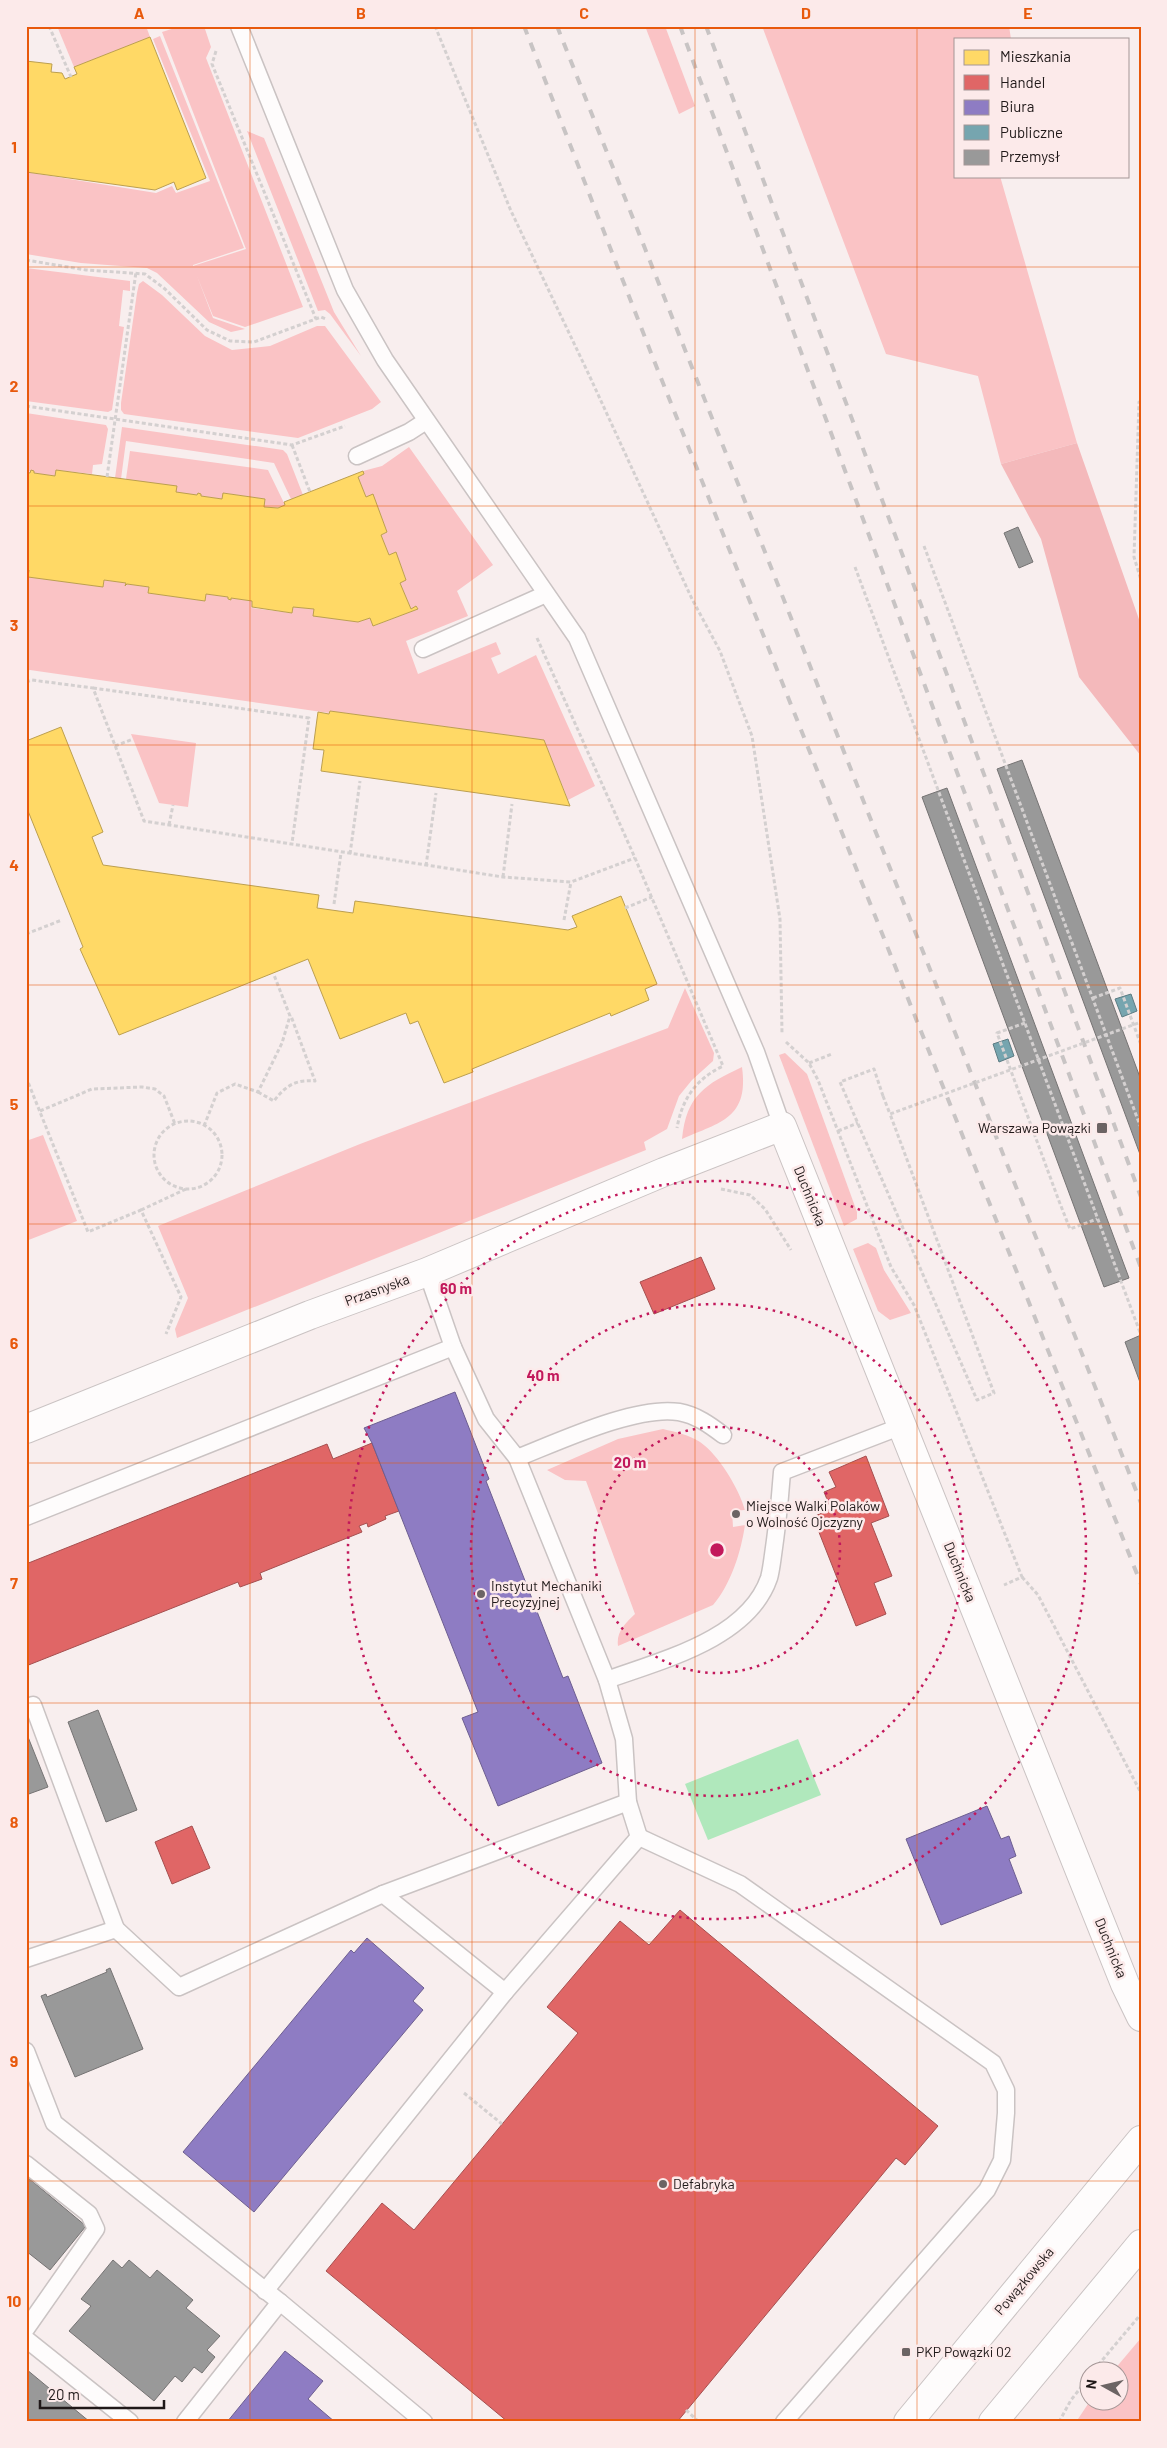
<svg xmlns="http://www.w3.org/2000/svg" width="1167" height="2448" font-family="Barlow,sans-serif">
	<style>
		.green { fill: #fac3c5 }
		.forest { fill: #f4b9bb }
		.water { fill: #b0e8bc }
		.homes { fill: #ffd966; stroke: #bc9f4f }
		.shops { fill: #e06666; stroke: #a64f4f }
		.offices { fill: #8e7cc3; stroke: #6d5e90 }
		.public { fill: #76a5af; stroke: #5c7b82 }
		.industry { fill: #999; stroke: #757373 }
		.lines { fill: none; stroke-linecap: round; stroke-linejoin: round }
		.lane-casing { stroke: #cac3c3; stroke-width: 19 }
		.street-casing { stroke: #cac3c3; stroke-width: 30 }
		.secondary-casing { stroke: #cac3c3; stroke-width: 30 }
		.path { stroke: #d4d0d0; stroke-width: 3; stroke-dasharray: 4 2.5; stroke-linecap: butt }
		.lane { stroke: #fefcfc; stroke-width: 16 }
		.street { stroke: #fefcfc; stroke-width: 28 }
		.secondary { stroke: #fefcfc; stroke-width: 28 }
		.rail { stroke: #c8c4c4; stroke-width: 4; stroke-dasharray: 9 9; stroke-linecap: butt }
		.path-bridge { stroke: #d4d0d0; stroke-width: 3; stroke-dasharray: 4 2.5; stroke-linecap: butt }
		.grid { fill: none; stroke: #e8590c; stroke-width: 1; stroke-opacity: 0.55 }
		.ring { fill: none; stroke: #c2185b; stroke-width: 2.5; stroke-dasharray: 2.5 5 }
		.poi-dot { fill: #6c6464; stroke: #fceaea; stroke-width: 2 }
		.labels { text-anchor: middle; stroke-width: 5; stroke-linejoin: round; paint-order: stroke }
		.poi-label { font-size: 14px; fill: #201919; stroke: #fceaea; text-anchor: start }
		.street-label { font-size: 14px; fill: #201919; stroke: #fceaea }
		.centre { fill: #c2185b; stroke: #fceaea; stroke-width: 2.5 }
		.ring-label { font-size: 15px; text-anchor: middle; font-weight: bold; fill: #c2185b; stroke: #fceaea; stroke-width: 5; stroke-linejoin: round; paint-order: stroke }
		.neatline { fill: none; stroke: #e8590c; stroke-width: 2 }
		.grid-label { font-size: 16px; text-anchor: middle; font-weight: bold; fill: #e8590c }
	</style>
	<rect width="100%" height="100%" fill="#f8eeee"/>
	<g class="green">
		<polygon points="57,26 146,26 150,37 74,67"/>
		<polygon points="181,26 204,26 211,47 206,58 303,307 245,327 213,316 197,276 213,318 245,329 231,332 209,322 157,273 147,268 81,263 26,254 26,172 156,193 172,186 176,193 210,181 153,39 160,36 244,248 193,265 193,266 246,249 162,32"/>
		<polygon points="645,26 665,26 695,106 679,114"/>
		<polygon points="762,26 1009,26 1011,39 956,39 956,176 1000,176 1077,443 1001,464 978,376 886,354"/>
		<polygon points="247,131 264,138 334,312 361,356 330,314 325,310 318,311"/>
		<polygon points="26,268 130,281 130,291 123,290 119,326 124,327 112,410 108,412 26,401"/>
		<polygon points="143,281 162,295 205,336 232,350 270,346 317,326 325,326 381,402 372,409 298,438 124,414 121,410 121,403 137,293 139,284"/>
		<polygon points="26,413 106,425 108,429 102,464 93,465 92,474 56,470 55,476 34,473 34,471 26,472"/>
		<polygon points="122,427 283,450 287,454 303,495 291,499 274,463 126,441 121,479 115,478"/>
		<polygon points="409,447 493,565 457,591 468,616 406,641 418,674 496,642 501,654 491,658 498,674 536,655 595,786 568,800 544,740 330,711 329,713 30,670 26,671 26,569 29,570 29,577 103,587 104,580 126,583 126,586 127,584 149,587 148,593 205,601 206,594 228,597 228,600 231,598 252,601 252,608 292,613 293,607 314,609 314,616 358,622 370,618 374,626 418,609 416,606 411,609 400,583 406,579 396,553 389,555 381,535 387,532 373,495 366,497 358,477 364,474 363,471 382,466"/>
		<path d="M130 451 268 470 285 505 278 508 264 507 265 499 224 493 222 499 201 496V494C181 499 148 485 126 479Z"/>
		<polygon points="131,734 196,743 188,807 159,803"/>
		<polygon points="685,988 714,1053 713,1061 692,1080 679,1096 667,1129 644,1142 646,1150 177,1338 175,1329 188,1298 158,1226 360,1144 668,1028"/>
		<polygon points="785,1053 807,1074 857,1212 857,1219 844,1226 779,1055"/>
		<path d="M742 1067C749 1118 721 1122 682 1139 686 1095 706 1084 742 1067Z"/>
		<polygon points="43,1135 77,1221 26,1241 26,1141"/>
		<polygon points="868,1243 876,1248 884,1270 911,1313 890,1320 878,1311 853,1249"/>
		<path d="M663 1429C676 1432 689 1435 700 1442 719 1455 739 1489 745 1510L732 1511 733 1527 745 1525C741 1552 731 1584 713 1605L618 1646C616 1631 626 1623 635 1614L586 1481 565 1480 547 1470 618 1439Z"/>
		<polygon points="1141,2338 1141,2422 1076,2422 1090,2401 1120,2400 1120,2370 1114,2370"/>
	</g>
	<polygon class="forest" points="1077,443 1141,625 1141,756 1079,677 1041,539 1001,464"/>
	<polygon class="water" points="798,1739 821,1795 708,1840 685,1784"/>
	<g class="homes">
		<polygon points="150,37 206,178 177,190 174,182 155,190 26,172 26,61 52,64 51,72 62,73 65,79 77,74 74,67"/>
		<polygon points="31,470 34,471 34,473 55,476 56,470 177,486 176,492 197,495 198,493 201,494 201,496 222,499 223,493 265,499 264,507 278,508 285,505 284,502 363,471 364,474 358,477 366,497 373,494 387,532 381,535 389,555 396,552 406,580 400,583 411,609 416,606 418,609 373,626 370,618 358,622 313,616 314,609 293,607 292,613 252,607 252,601 231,598 231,600 228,599 228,597 206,594 205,601 148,593 149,587 127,584 125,586 126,583 104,580 103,587 28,577 29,570 26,569 26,472 30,473"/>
		<polygon points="330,711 544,740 570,806 321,771 324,750 313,749 317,719 318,712 329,714"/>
		<polygon points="61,727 103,832 92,837 103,865 319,895 317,908 353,913 355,901 568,930 577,927 572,916 621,896 657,984 645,989 649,1000 611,1016 610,1013 472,1069 473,1072 444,1083 418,1021 410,1024 406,1013 340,1039 308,959 119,1035 80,949 83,947 26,806 26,741"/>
	</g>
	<g class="shops">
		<polygon points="701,1257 715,1289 654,1314 640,1282"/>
		<polygon points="372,1443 399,1511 385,1516 386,1519 368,1527 367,1523 359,1526 362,1532 260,1573 262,1579 240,1587 238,1582 26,1666 26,1564 327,1444 333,1459"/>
		<polygon points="866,1456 889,1516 871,1523 892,1576 874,1583 886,1614 856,1626 813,1517 831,1509 824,1492 836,1487 829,1472"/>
		<polygon points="192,1826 210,1868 172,1884 155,1842"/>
		<polygon points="680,1910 938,2126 905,2165 896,2158 677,2422 508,2422 326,2271 382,2203 414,2230 578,2033 547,2007 620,1921 649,1945"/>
	</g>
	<g class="offices">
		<polygon points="455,1392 489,1479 486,1481 563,1678 568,1676 602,1763 498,1806 462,1718 478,1712 372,1443 364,1428"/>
		<polygon points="987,1806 1001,1839 1009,1836 1016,1856 1009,1859 1022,1893 941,1925 906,1839"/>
		<polygon points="367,1938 424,1988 413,2001 423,2010 254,2212 183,2152 351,1950 354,1953"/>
		<polygon points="285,2351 323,2381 308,2399 335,2422 227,2422"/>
	</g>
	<g class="public">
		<polygon points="1131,994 1137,1011 1122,1017 1115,999"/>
		<polygon points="1008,1039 1014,1056 999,1062 993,1044"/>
	</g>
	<g class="industry">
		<polygon points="1018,527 1033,562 1019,568 1004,533"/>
		<polygon points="1022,760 1141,1080 1141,1157 997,769"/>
		<polygon points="947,788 1129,1278 1104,1287 922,797"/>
		<polygon points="1141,1335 1141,1385 1125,1342"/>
		<polygon points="98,1710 137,1810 106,1822 68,1722"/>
		<polygon points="26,1732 48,1787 26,1795"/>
		<polygon points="110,1968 143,2049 75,2077 41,1996 46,1994 47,1997 107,1972 106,1970"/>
		<polygon points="26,2176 86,2226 50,2270 26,2251"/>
		<polygon points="113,2260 122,2268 129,2260 150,2278 157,2270 193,2300 186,2308 220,2336 207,2350 215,2357 202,2373 194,2367 182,2382 175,2376 154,2401 69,2331 91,2306 81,2299"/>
		<polygon points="26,2369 90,2422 26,2422"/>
	</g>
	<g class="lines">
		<defs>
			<g id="lane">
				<polyline points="239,26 345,290 385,360 577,638 756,1052 782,1126"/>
				<polyline points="357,456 409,432 426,421"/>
				<polyline points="423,649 546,594"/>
				<path d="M517 1458C558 1442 636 1405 679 1412 696 1415 710 1425 723 1435"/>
				<polyline points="26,1517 453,1347"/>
				<path d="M607 1680C662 1660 748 1639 769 1578 771 1571 772 1562 773 1555 777 1527 780 1500 782 1472L902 1426"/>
				<polyline points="33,1705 116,1929"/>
				<polyline points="639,1837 740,1884 993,2063 1006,2090 1006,2113 1002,2160 987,2190 784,2422"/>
				<polyline points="383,1894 505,1992"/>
				<polyline points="26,1959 116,1929 179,1987 383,1894 628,1802"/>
				<polyline points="26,2051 54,2123 280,2302 424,2422"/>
				<polyline points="26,2164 89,2214 96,2229 26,2329"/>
				<polyline points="265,2291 505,1992 639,1837 628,1802 624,1739 607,1680 517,1458 486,1419 453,1347 427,1272"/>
				<polyline points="26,2339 130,2422"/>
				<polyline points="185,2422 280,2302"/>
			</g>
			<polyline id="street" points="26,1429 310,1315 427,1272 664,1172 782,1126 1125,1984 1141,2017"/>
			<g id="secondary">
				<polyline points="908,2422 1141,2140"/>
				<polyline points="993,2422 1141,2244"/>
			</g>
		</defs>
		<use href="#lane" class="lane-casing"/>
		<use href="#street" class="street-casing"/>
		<use href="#secondary" class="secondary-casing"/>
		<g class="path">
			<polyline points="49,26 71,77"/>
			<polyline points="435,26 511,211 590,377 692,599 720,651 752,736 780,919 782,1033"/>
			<polyline points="216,51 212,64 316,319"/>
			<polyline points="26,260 86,270 145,274 165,289 207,330 230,341 254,342 321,317 326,319"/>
			<polyline points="1141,401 1139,402 1134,557 1141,580"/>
			<polyline points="26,406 292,445 345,426"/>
			<polyline points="292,445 310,492"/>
			<polyline points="107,477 136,272"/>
			<polyline points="924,546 1141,1128"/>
			<polyline points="855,567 1141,1335"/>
			<path d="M537 638 635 858 723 1066C696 1079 682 1099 677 1128"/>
			<polyline points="26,682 32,680 93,688 144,821 503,877 571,882 635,858"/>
			<polyline points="93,688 309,718 292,843"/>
			<polyline points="115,746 133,739"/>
			<polyline points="169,825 173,805"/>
			<polyline points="350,854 360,781"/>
			<polyline points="426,866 436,793"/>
			<polyline points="503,877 512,804"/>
			<polyline points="334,904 341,853"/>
			<polyline points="625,908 652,897"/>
			<polyline points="564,920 571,882"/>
			<polyline points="26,934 62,920"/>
			<polyline points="1093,998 1120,988 1141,1045"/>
			<polyline points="1025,1023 997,1033 1059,1201 1070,1229 1097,1219"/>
			<polyline points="786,1042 809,1063 818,1080 891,1267 914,1305 1022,1577 1004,1585"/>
			<polyline points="809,1063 832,1054"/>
			<polyline points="26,1077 88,1232 141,1210 181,1297 166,1334"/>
			<path d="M258 1092 274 1101C285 1086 296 1079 315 1081L291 1016"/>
			<polyline points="883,1096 874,1069 840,1082 977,1400 994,1393 890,1114"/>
			<polyline points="40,1111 92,1089 142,1087 155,1089 164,1096 175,1124"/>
			<circle cx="188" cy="1155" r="34"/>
			<polyline points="204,1126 217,1093 235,1084 258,1092 282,1043 290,1016 274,975"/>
			<polyline points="838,1131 858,1123"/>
			<polyline points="721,1189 750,1195 765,1209 791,1250"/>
			<polyline points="141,1210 186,1189"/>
			<polyline points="1022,1577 1038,1595 1141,1793"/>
			<polyline points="464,2093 502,2124"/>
			<polyline points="1094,2370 1141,2314"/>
			<polyline points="686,2410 699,2422"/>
			<polyline points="1059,2422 1071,2400 1090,2376"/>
		</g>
		<use href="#lane" class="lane"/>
		<use href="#street" class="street"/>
		<use href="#secondary" class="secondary"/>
		<g class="rail">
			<polyline points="524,26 653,358 1141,1584"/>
			<polyline points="557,26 1141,1503"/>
			<polyline points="680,26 1141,1268"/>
			<polyline points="706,26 1141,1197"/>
		</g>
		<polyline class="path-bridge" points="883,1096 890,1114 1141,1022"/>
	</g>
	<path class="grid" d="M250 26V2422M472 26V2422M695 26V2422M917 26V2422M26 267H1141M26 506H1141M26 745H1141M26 985H1141M26 1224H1141M26 1463H1141M26 1703H1141M26 1942H1141M26 2181H1141"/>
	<g class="ring">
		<circle cx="717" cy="1550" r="123"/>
		<circle cx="717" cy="1550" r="246"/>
		<circle cx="717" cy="1550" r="369"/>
	</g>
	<g class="poi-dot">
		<rect x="1096" y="1122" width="12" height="12" rx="2.5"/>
		<circle cx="736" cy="1514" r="5"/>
		<circle cx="481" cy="1594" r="5"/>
		<circle cx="663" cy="2184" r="5"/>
		<rect x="901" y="2347" width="10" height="10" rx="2.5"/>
	</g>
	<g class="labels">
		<g class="poi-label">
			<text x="1091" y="1133" text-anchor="end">Warszawa Powązki</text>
			<text x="746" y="1511">Miejsce Walki Polaków<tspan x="746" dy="16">o Wolność Ojczyzny</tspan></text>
			<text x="491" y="1591">Instytut Mechaniki<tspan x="491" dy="16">Precyzyjnej</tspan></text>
			<text x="673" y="2189">Defabryka</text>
			<text x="916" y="2357">PKP Powązki 02</text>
		</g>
		<g class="street-label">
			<text transform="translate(810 1196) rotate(68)" y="5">Duchnicka</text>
			<text transform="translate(377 1290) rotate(-20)" y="5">Przasnyska</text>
			<text transform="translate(960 1572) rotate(68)" y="5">Duchnicka</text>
			<text transform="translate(1111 1948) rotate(68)" y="5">Duchnicka</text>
			<text transform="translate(1024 2281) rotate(-50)" y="5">Powązkowska</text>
		</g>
	</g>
	<circle cx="717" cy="1550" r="8" class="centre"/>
	<g class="ring-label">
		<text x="456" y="1294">60 m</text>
		<text x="543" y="1381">40 m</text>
		<text x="630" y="1468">20 m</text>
	</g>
	<rect width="1167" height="2448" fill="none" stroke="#fceaea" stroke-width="55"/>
	<rect x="954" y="38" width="175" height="140" fill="#fceaea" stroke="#a49696"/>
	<rect x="964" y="50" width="25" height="15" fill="#ffd966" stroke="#a49696"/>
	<text x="1000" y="62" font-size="15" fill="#201919">Mieszkania</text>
	<rect x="964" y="75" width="25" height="15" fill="#e06666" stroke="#a49696"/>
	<text x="1000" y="88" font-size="15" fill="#201919">Handel</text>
	<rect x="964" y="100" width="25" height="15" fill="#8e7cc3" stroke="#a49696"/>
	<text x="1000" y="112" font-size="15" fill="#201919">Biura</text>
	<rect x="964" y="125" width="25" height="15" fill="#76a5af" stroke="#a49696"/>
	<text x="1000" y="138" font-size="15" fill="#201919">Publiczne</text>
	<rect x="964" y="150" width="25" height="15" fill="#999999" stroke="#a49696"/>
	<text x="1000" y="162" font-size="15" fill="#201919">Przemysł</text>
	<g transform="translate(1104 2386) rotate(278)"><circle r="24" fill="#fceaea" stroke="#a49696"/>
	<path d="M0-4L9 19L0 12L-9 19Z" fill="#6c6464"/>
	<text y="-8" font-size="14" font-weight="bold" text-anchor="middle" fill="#201919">N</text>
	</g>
	<path d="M40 2400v8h124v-8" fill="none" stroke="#201919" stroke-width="2.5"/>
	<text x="48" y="2400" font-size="15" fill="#201919" stroke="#fceaea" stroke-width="4" paint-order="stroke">20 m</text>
	<rect x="28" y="28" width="1112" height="2392" class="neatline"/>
	<g class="grid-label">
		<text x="139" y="19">A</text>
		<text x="361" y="19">B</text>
		<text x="584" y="19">C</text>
		<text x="806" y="19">D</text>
		<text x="1028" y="19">E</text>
		<text x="14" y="153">1</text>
		<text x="14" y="392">2</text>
		<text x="14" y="631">3</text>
		<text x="14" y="871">4</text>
		<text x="14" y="1110">5</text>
		<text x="14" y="1349">6</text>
		<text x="14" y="1589">7</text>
		<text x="14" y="1828">8</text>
		<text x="14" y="2067">9</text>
		<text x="14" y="2307">10</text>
	</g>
</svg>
